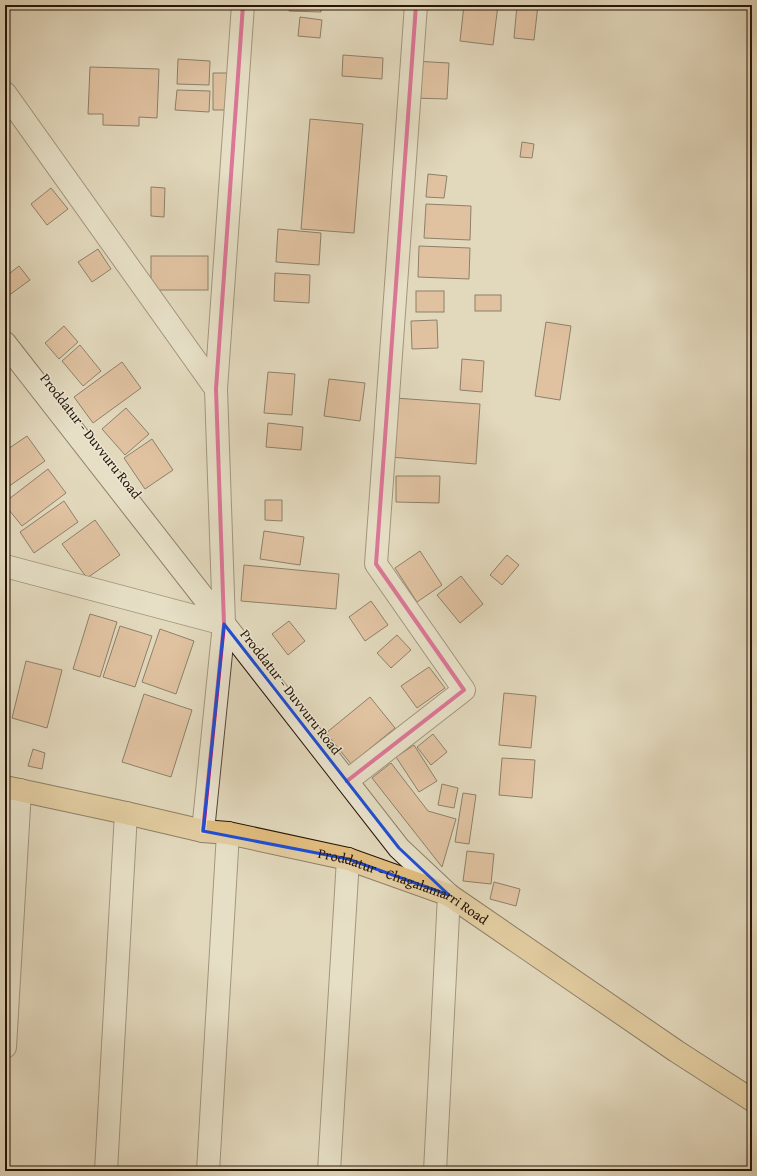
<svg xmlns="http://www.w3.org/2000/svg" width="757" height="1176" font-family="'Gentium Book Plus',serif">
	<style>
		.building { fill: #dda681; stroke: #261507 }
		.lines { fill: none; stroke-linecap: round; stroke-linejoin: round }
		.street-casing { stroke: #554634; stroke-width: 24 }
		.secondary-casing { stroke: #261507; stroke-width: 24 }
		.primary-casing { stroke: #261507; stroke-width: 24 }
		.street { stroke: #ece6d3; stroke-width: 22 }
		.secondary { stroke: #ece6d3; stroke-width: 22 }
		.primary { stroke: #e1bc7e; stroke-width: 22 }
		.cycleway-casing { stroke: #ece6d3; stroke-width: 6 }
		.cycleway { stroke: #d6006c; stroke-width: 4 }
		.marked { fill: none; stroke: #1d4ed8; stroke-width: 3; stroke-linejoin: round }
		.labels { text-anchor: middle; stroke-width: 3; stroke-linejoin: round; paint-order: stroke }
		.street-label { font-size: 14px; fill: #261507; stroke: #ece6d3 }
	</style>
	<rect width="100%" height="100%" fill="#e2d8bc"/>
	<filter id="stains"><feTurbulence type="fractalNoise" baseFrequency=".005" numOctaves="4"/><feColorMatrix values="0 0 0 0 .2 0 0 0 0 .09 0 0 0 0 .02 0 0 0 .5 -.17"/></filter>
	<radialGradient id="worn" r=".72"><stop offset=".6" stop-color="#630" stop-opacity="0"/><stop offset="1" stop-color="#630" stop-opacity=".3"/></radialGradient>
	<g class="building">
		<polygon points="289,5 321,5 321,12 289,11"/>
		<polygon points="464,5 498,5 493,45 460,41"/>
		<polygon points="517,5 538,5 534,40 514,38"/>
		<polygon points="300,17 322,20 320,38 298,36"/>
		<polygon points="343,55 383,58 382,79 342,76"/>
		<polygon points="178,59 210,61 209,85 177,84"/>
		<polygon points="413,61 449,63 447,99 411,98"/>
		<polygon points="90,67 159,69 157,118 139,117 139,126 103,125 103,114 88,114"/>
		<polygon points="213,73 231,73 230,110 213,110"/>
		<polygon points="177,90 210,91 209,112 175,110"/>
		<polygon points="310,119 363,124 354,233 301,229"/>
		<polygon points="522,142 534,144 532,158 520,157"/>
		<polygon points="428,174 447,176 444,198 426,197"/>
		<polygon points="151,187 165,188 164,217 151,216"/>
		<polygon points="51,188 68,209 47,225 31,204"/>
		<polygon points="426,204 471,206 470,240 424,238"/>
		<polygon points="278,229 321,233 319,265 276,262"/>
		<polygon points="419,246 470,248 469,279 418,277"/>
		<polygon points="98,249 111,269 92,282 78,262"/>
		<rect x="151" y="256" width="57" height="34"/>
		<polygon points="19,266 30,280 8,296 5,293 5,277"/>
		<polygon points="275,273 310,275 309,303 274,301"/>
		<rect x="416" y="291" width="28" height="21"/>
		<rect x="475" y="295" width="26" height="16"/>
		<polygon points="437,320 438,348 412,349 411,321"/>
		<polygon points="546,322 571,326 560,400 535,396"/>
		<polygon points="64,326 78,342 59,359 45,343"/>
		<polygon points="80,345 101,371 83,386 62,361"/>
		<polygon points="462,359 484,361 482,392 460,390"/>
		<polygon points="122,362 141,388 93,423 74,397"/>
		<polygon points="268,372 295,374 292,415 264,413"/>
		<polygon points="329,379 365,383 360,421 324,416"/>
		<polygon points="395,398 480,404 476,464 390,457"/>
		<polygon points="126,408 149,434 125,455 102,429"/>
		<polygon points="268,423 303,427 301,450 266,447"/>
		<polygon points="27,436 45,461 5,489 5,451"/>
		<polygon points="152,439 173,470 145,489 124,458"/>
		<polygon points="48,469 66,493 22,526 5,505 5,502"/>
		<polygon points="396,476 440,476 439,503 396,502"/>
		<polygon points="265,500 282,500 282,521 265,520"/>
		<polygon points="64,501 78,522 34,553 20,532"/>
		<polygon points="95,520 120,555 87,578 62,544"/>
		<polygon points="264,531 304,537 300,565 260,559"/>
		<polygon points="420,551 442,585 417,602 395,568"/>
		<polygon points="507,555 519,565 502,585 490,575"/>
		<polygon points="244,565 339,574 336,609 241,601"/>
		<polygon points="461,576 483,604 460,623 437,595"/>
		<polygon points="371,601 388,625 365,641 349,617"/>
		<polygon points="90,614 117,622 100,677 73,669"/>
		<polygon points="289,621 305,641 288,655 272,634"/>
		<polygon points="120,626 152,636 135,687 103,677"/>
		<polygon points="160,629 194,641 176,694 142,682"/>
		<polygon points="397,635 411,650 391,668 377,653"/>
		<polygon points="26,661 62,670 47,728 12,718"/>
		<polygon points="429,667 445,688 417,708 401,686"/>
		<polygon points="504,693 536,696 531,748 499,745"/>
		<polygon points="144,694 192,710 171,777 122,762"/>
		<polygon points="370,697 395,728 351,764 326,733"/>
		<polygon points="433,734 447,752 431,765 417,747"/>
		<polygon points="414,745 437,781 419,792 396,757"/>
		<polygon points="33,749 45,753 42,769 28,766"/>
		<polygon points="502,758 535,760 532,798 499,795"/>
		<polygon points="391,763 428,811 456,819 442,867 372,778"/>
		<polygon points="442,784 458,788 454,808 438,805"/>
		<polygon points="463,793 476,795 469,844 455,842"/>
		<polygon points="5,802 7,802 5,836"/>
		<polygon points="467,851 494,854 491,884 463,881"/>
		<polygon points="494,882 520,889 516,906 490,899"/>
	</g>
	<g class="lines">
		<defs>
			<g id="street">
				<polyline points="5,93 216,389"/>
				<polyline points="5,566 224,624"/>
				<polyline points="347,781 464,690 376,564 416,5"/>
				<polyline points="203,831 224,624 216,389 243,5"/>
				<polyline points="5,1047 20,790"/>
				<polyline points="106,1171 126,813"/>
				<polyline points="208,1171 228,833"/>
				<polyline points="329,1171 348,859"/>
				<polyline points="435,1171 449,895"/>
			</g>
			<polyline id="secondary" points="5,343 399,848 449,895"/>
			<g id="primary">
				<path id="s1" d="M5 787 126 813 203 831 228 833 348 859 449 895 676 1051 752 1100"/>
			</g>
		</defs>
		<use href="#street" class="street-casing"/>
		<use href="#secondary" class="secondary-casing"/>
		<use href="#primary" class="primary-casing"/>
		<use href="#street" class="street"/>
		<use href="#secondary" class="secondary"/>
		<use href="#primary" class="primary"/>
		<defs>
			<g id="cycleway">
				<polyline points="347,781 464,690 376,564 416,5"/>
				<polyline points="203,831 224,624 216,389 243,5"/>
			</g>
		</defs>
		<use href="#cycleway" class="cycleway-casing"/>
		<use href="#cycleway" class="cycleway"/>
	</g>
	<path d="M0 0H757V1176H0ZM224 624 399 848 449 895 348 859 203 831Z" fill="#e2d8bc" fill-opacity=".55" fill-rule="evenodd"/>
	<path class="marked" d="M224 624 399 848 449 895 348 859 203 831Z"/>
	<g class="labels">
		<g class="street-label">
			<text transform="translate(91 436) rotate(52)" y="5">Proddatur - Duvvuru Road</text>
			<text transform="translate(291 692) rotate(52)" y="5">Proddatur - Duvvuru Road</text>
			<text dy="5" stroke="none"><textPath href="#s1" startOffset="412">Proddatur - Chagalamarri Road</textPath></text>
		</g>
	</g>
	<rect width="757" height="1176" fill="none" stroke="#e2d8bc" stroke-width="20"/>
	<rect x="6" y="6" width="745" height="1164" fill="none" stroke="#261507" stroke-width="2"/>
	<rect x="10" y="10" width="737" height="1156" fill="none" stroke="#261507"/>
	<rect width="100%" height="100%" filter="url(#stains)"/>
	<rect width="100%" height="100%" fill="url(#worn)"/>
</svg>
